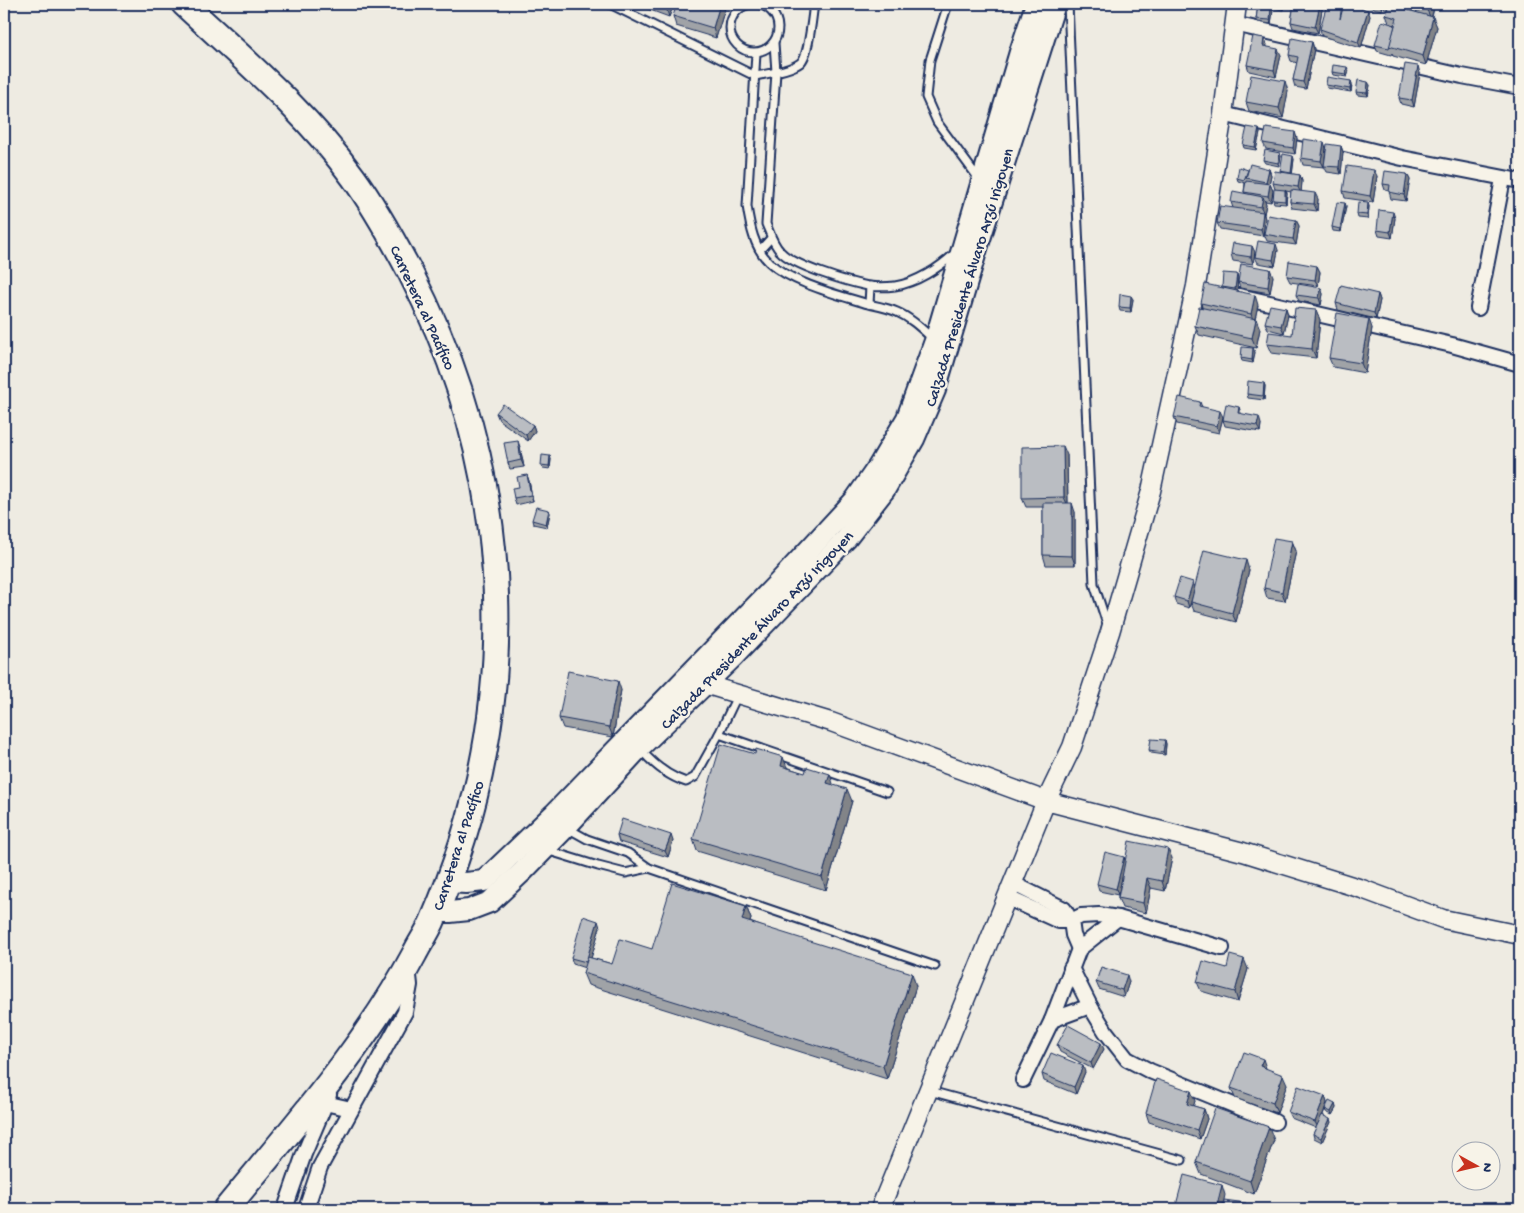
<svg xmlns="http://www.w3.org/2000/svg" width="1524" height="1213" font-family="'Gochi Hand',sans-serif">
	<style>
		.lines { fill: none; stroke-linecap: round; stroke-linejoin: round }
		.service-casing { stroke: #1b2f5e; stroke-width: 11 }
		.minor-casing { stroke: #1b2f5e; stroke-width: 18 }
		.tertiary-casing { stroke: #1b2f5e; stroke-width: 21 }
		.secondary-casing { stroke: #1b2f5e; stroke-width: 24 }
		.trunk-casing { stroke: #1b2f5e; stroke-width: 28 }
		.service { stroke: #f7f3e8; stroke-width: 7 }
		.minor { stroke: #f7f3e8; stroke-width: 14 }
		.tertiary { stroke: #f7f3e8; stroke-width: 18 }
		.secondary { stroke: #f7f3e8; stroke-width: 20 }
		.trunk { stroke: #f7f3e8; stroke-width: 24 }
		.wall { fill: #a0a3a7; stroke: #1b2f5e }
		.shaded-wall { fill: #828488; stroke: #1b2f5e }
		.building { fill: #babdc2; stroke: #1b2f5e }
		.labels { text-anchor: middle; stroke-width: 5; stroke-linejoin: round; paint-order: stroke }
		.street-label { font-size: 16px; fill: #1b2f5e; stroke: #f7f3e8 }
	</style>
	<rect width="100%" height="100%" fill="#eeebe2"/>
	<filter id="ink" filterUnits="userSpaceOnUse"><feTurbulence type="fractalNoise" baseFrequency=".02" numOctaves="2"/><feDisplacementMap in="SourceGraphic" scale="10" xChannelSelector="R" yChannelSelector="G"/><feConvolveMatrix kernelMatrix="1 2 1 2 8 2 1 2 1" color-interpolation-filters="sRGB"/></filter>
	<g filter="url(#ink)">
		<g class="lines">
			<defs>
				<g id="service">
					<circle cx="754" cy="28" r="24"/>
					<path d="M610 4 755 76C767 74 791 70 800 63 809 57 812 16 814 4"/>
					<polyline points="948,4 930,60 926,97 937,122 979,179"/>
					<polyline points="1068,4 1094,584 1107,624"/>
					<path d="M774 43 776 72 766 224C770 233 773 244 780 251 793 266 848 282 868 286 876 287 887 287 895 286 916 283 939 268 954 254"/>
					<path d="M756 53 747 206C750 226 754 248 769 262 791 283 839 295 868 304 877 306 888 308 897 312 911 318 922 329 934 340"/>
					<polyline points="760,250 771,238"/>
					<polyline points="869,304 870,286"/>
					<polyline points="719,734 887,792"/>
					<path d="M640 749C653 764 667 776 686 782L695 777 719 734 738 694"/>
					<polyline points="569,829 587,839 628,853 649,868 935,966"/>
					<polyline points="546,850 598,866 625,873 649,868"/>
					<polyline points="930,1091 1182,1160"/>
				</g>
				<g id="minor">
					<polyline points="1234,24 1462,76 1520,87"/>
					<polyline points="1223,114 1402,158 1520,181"/>
					<polyline points="1239,296 1452,345 1520,364"/>
					<polyline points="1478,308 1503,179"/>
					<polyline points="1014,884 1064,909 1071,921 1073,935 1079,949"/>
					<polyline points="1008,898 1059,921 1071,921 1081,916 1099,915 1118,918 1222,948"/>
					<polyline points="1071,968 1090,1006 1106,1032 1127,1059 1150,1071 1275,1122"/>
					<polyline points="1052,1020 1090,1006"/>
					<polyline points="1023,1080 1052,1020 1079,949 1118,918"/>
					<polyline points="325,1103 351,1109"/>
					<polyline points="285,1209 304,1154 329,1095"/>
					<polyline points="306,1209 320,1167 405,1012 410,985 408,967"/>
				</g>
				<g id="tertiary">
					<polyline points="696,676 704,684 831,722 1046,801 1243,852 1362,889 1443,919 1520,935"/>
					<polyline points="880,1209 1046,801 1072,747 1110,632 1151,491 1196,286 1223,114 1237,4"/>
				</g>
				<g id="secondary">
					<polyline points="447,882 466,883 484,881 554,814 778,583 855,500 878,467 907,418 935,341 1020,52 1036,4"/>
					<polyline points="436,912 450,912 469,910 490,902 523,871 566,827 639,748 732,658 846,539 885,489 914,439 935,390 978,245 1055,4"/>
				</g>
				<path id="trunk" d="M184 4C243 59 305 111 353 177 375 207 393 240 410 272 517 479 525 709 432 922 427 933 420 943 415 953 365 1047 293 1127 226 1209"/>
			</defs>
			<use href="#service" class="service-casing"/>
			<use href="#minor" class="minor-casing"/>
			<use href="#tertiary" class="tertiary-casing"/>
			<use href="#secondary" class="secondary-casing"/>
			<use href="#trunk" class="trunk-casing"/>
			<use href="#service" class="service"/>
			<use href="#minor" class="minor"/>
			<use href="#tertiary" class="tertiary"/>
			<use href="#secondary" class="secondary"/>
			<use href="#trunk" class="trunk"/>
		</g>
		<g class="wall">
			<polygon points="634,4 674,4 669,17"/>
			<polygon points="1257,4 1284,4 1283,10 1272,8 1273,10 1271,24 1258,22 1256,19 1258,5 1257,5"/>
			<polygon points="1294,4 1323,4 1318,33 1293,28 1291,22"/>
			<polygon points="1355,4 1435,4 1432,17 1437,27 1426,65 1393,56 1392,53 1391,55 1377,51 1375,45 1389,23 1386,15 1388,9 1385,9 1383,5 1382,10"/>
			<polygon points="1343,6 1370,16 1361,48 1322,36 1320,29"/>
			<polygon points="725,8 716,38 676,26 673,16"/>
			<polygon points="1264,38 1267,45 1266,46 1281,55 1276,77 1249,71 1247,65"/>
			<polygon points="1312,42 1314,49 1306,89 1295,87 1293,80 1297,63 1291,61 1289,55"/>
			<polygon points="1349,71 1347,77 1333,75 1332,72"/>
			<polygon points="1420,73 1414,107 1401,104 1399,98"/>
			<polygon points="1351,81 1352,84 1351,92 1327,88 1326,85"/>
			<polygon points="1370,85 1368,96 1357,95 1356,92"/>
			<polygon points="1288,91 1283,118 1249,111 1246,102"/>
			<polygon points="1259,129 1260,133 1256,150 1244,148 1243,145"/>
			<polygon points="1297,138 1295,154 1266,149 1263,143"/>
			<polygon points="1341,146 1343,152 1341,174 1327,172 1324,166"/>
			<polygon points="1326,148 1324,167 1303,165 1301,158"/>
			<polygon points="1281,156 1279,166 1265,163 1263,160"/>
			<polygon points="1294,159 1292,174 1300,175 1302,181 1301,191 1318,199 1317,211 1292,208 1290,202 1291,192 1286,191 1287,193 1286,204 1274,203 1273,200 1275,189 1273,183 1280,172"/>
			<polygon points="1269,169 1271,175 1269,184 1270,184 1273,191 1271,202 1265,201 1266,204 1264,214 1265,219 1263,236 1220,229 1217,223 1233,208 1231,202 1245,194 1244,192 1245,183 1238,181 1237,178 1248,171"/>
			<polygon points="1407,174 1410,180 1406,201 1391,199 1389,191 1385,190 1383,184"/>
			<polygon points="1377,176 1373,202 1345,198 1343,191"/>
			<polygon points="1345,203 1346,206 1341,232 1333,231 1332,227"/>
			<polygon points="1369,206 1368,219 1358,218 1357,214"/>
			<polygon points="1395,218 1392,238 1379,236 1377,230"/>
			<polygon points="1296,220 1299,226 1296,245 1267,241 1264,234"/>
			<polygon points="1278,250 1275,266 1258,263 1255,257"/>
			<polygon points="1255,252 1253,264 1233,261 1231,254"/>
			<polygon points="1317,266 1320,272 1318,286 1290,282 1287,276"/>
			<polygon points="1273,276 1270,293 1240,288 1238,282"/>
			<polygon points="1238,278 1237,291 1258,305 1255,319 1260,329 1256,348 1199,335 1195,326 1202,307 1201,303 1222,288 1222,287"/>
			<polygon points="1321,288 1323,294 1321,305 1299,301 1296,295"/>
			<polygon points="1378,294 1380,300 1376,319 1338,310 1336,303"/>
			<polygon points="1133,299 1131,312 1120,311 1119,307"/>
			<polygon points="1286,308 1288,315 1284,333 1268,329 1265,323"/>
			<polygon points="1316,310 1320,320 1316,358 1271,353 1267,344 1292,335"/>
			<polygon points="1372,328 1365,373 1333,367 1329,358"/>
			<polygon points="1255,352 1253,363 1242,361 1241,358"/>
			<polygon points="1264,383 1265,386 1264,400 1248,398 1247,394"/>
			<polygon points="1200,402 1202,407 1223,417 1219,433 1177,424 1174,417"/>
			<polygon points="1239,407 1241,414 1261,424 1260,432 1225,426 1223,420"/>
			<polygon points="496,413 533,425 535,431 528,441 499,420"/>
			<polygon points="520,447 524,467 510,469 508,463"/>
			<polygon points="1067,455 1068,503 1075,512 1075,565 1046,565 1043,555 1043,507 1026,507 1022,498"/>
			<polygon points="551,459 550,469 543,468 541,465"/>
			<polygon points="527,475 529,481 533,501 516,505 514,498 519,487"/>
			<polygon points="549,510 550,513 547,527 533,524 532,520"/>
			<polygon points="1292,541 1296,551 1285,601 1267,598 1264,588"/>
			<polygon points="1249,570 1236,622 1194,611 1191,603 1189,608 1176,604 1174,597 1194,586"/>
			<polygon points="621,690 613,737 563,728 559,718"/>
			<polygon points="1165,740 1166,744 1165,755 1151,753 1149,750"/>
			<polygon points="787,767 834,785 852,801 826,890 697,851 693,839"/>
			<polygon points="617,835 673,841 668,857 619,842"/>
			<polygon points="1124,857 1125,861 1172,858 1165,891 1151,888 1146,913 1122,908 1118,898 1118,895 1099,891 1097,884"/>
			<polygon points="746,906 751,919 750,922 916,986 887,1079 588,985 583,973 585,968 573,964 571,958 600,927 591,958 612,964 652,949"/>
			<polygon points="1227,968 1248,969 1238,1002 1201,991 1197,982"/>
			<polygon points="1096,982 1129,982 1124,997 1099,989"/>
			<polygon points="1057,1045 1104,1049 1093,1069 1060,1052"/>
			<polygon points="1266,1069 1287,1084 1277,1113 1235,1098 1231,1088"/>
			<polygon points="1085,1072 1076,1094 1044,1081 1042,1074"/>
			<polygon points="1325,1096 1327,1103 1323,1115 1331,1122 1322,1142 1314,1138 1313,1134 1316,1128 1291,1118 1288,1112"/>
			<polygon points="1195,1101 1193,1106 1204,1109 1207,1119 1200,1139 1149,1122 1146,1113"/>
			<polygon points="1335,1104 1336,1108 1332,1115 1326,1112 1325,1109"/>
			<polygon points="1274,1140 1254,1194 1201,1174 1196,1162"/>
		</g>
		<g class="shaded-wall">
			<polygon points="665,4 674,4 669,17"/>
			<polygon points="720,4 724,4 725,8 716,38 713,28"/>
			<polygon points="1280,4 1284,4 1283,10"/>
			<polygon points="1320,4 1323,4 1318,33 1315,27"/>
			<polygon points="1380,4 1383,4 1383,5 1382,10"/>
			<polygon points="1429,4 1435,4 1431,19 1427,10"/>
			<polygon points="1271,7 1273,10 1271,24 1270,20"/>
			<polygon points="1368,10 1370,16 1361,48 1358,42"/>
			<polygon points="1433,17 1437,27 1426,65 1423,56"/>
			<polygon points="1264,38 1267,45 1265,52 1263,46"/>
			<polygon points="1312,42 1314,49 1306,89 1303,82"/>
			<polygon points="1278,49 1281,55 1276,77 1274,70"/>
			<polygon points="1418,66 1420,73 1414,107 1412,100"/>
			<polygon points="1347,67 1349,71 1347,77 1346,74"/>
			<polygon points="1285,81 1288,91 1283,118 1279,108"/>
			<polygon points="1351,81 1352,84 1351,92 1350,89"/>
			<polygon points="1368,82 1370,85 1368,96 1367,93"/>
			<polygon points="1259,129 1260,133 1256,150 1255,147"/>
			<polygon points="1295,132 1297,138 1295,154 1293,148"/>
			<polygon points="1324,142 1326,148 1324,167 1321,161"/>
			<polygon points="1341,146 1343,152 1341,174 1339,167"/>
			<polygon points="1280,153 1281,156 1279,166 1278,163"/>
			<polygon points="1293,156 1294,159 1292,176 1291,173"/>
			<polygon points="1269,169 1271,175 1268,189 1266,182"/>
			<polygon points="1374,170 1377,176 1373,202 1370,196"/>
			<polygon points="1407,174 1410,180 1406,201 1404,195"/>
			<polygon points="1300,175 1302,181 1301,194 1298,187"/>
			<polygon points="1270,184 1273,191 1271,202 1268,196"/>
			<polygon points="1285,190 1287,193 1286,204 1285,201"/>
			<polygon points="1315,193 1318,199 1317,211 1314,204"/>
			<polygon points="1263,197 1266,204 1264,214 1261,207"/>
			<polygon points="1345,203 1346,206 1341,232 1340,229"/>
			<polygon points="1368,203 1369,206 1368,219 1367,215"/>
			<polygon points="1263,212 1265,219 1263,236 1261,229"/>
			<polygon points="1393,212 1395,218 1392,238 1390,232"/>
			<polygon points="1296,220 1299,226 1296,245 1293,239"/>
			<polygon points="1276,244 1278,250 1275,266 1273,260"/>
			<polygon points="1252,246 1255,252 1253,264 1251,257"/>
			<polygon points="1317,266 1320,272 1318,286 1315,280"/>
			<polygon points="1270,269 1273,276 1270,293 1268,287"/>
			<polygon points="1237,274 1238,278 1237,292 1235,289"/>
			<polygon points="1321,288 1323,294 1321,305 1319,298"/>
			<polygon points="1378,294 1380,300 1376,319 1374,313"/>
			<polygon points="1255,295 1258,305 1254,323 1251,314"/>
			<polygon points="1131,296 1133,299 1131,312 1130,308"/>
			<polygon points="1286,308 1288,315 1284,333 1281,326"/>
			<polygon points="1316,310 1320,320 1316,358 1312,349"/>
			<polygon points="1256,319 1260,329 1256,348 1252,338"/>
			<polygon points="1369,319 1372,328 1365,373 1361,363"/>
			<polygon points="1253,348 1255,352 1253,363 1252,360"/>
			<polygon points="1264,383 1265,386 1264,400 1263,396"/>
			<polygon points="1239,407 1241,413 1240,420 1238,413"/>
			<polygon points="1220,411 1223,417 1219,433 1217,426"/>
			<polygon points="1259,417 1261,424 1260,432 1257,426"/>
			<polygon points="533,425 535,431 528,441 526,435"/>
			<polygon points="518,441 520,447 524,467 521,460"/>
			<polygon points="1063,446 1067,455 1068,506 1064,497"/>
			<polygon points="550,456 551,459 550,469 549,466"/>
			<polygon points="527,475 529,481 533,501 531,495"/>
			<polygon points="1072,503 1075,512 1075,565 1072,556"/>
			<polygon points="549,510 550,513 547,527 546,524"/>
			<polygon points="1292,541 1296,551 1285,601 1282,592"/>
			<polygon points="1246,560 1249,570 1236,622 1232,613"/>
			<polygon points="1193,582 1195,589 1189,608 1187,601"/>
			<polygon points="618,681 621,690 613,737 609,727"/>
			<polygon points="1165,740 1166,744 1165,755 1163,752"/>
			<polygon points="783,757 788,770 781,766"/>
			<polygon points="830,774 834,787 827,783"/>
			<polygon points="847,789 852,801 826,890 822,877"/>
			<polygon points="671,835 673,841 668,857 665,851"/>
			<polygon points="1168,849 1172,858 1165,891 1162,881"/>
			<polygon points="1124,857 1126,863 1118,895 1116,889"/>
			<polygon points="1147,878 1151,888 1146,913 1143,903"/>
			<polygon points="746,906 751,919 746,933 742,920"/>
			<polygon points="598,921 600,927 588,969 586,962"/>
			<polygon points="1244,959 1248,969 1238,1002 1235,992"/>
			<polygon points="912,973 916,986 887,1079 883,1066"/>
			<polygon points="1127,975 1129,982 1124,997 1122,990"/>
			<polygon points="1101,1043 1104,1049 1093,1069 1091,1063"/>
			<polygon points="1263,1059 1266,1068 1260,1066"/>
			<polygon points="1083,1066 1085,1072 1076,1094 1074,1087"/>
			<polygon points="1283,1075 1287,1084 1277,1113 1273,1103"/>
			<polygon points="1191,1091 1195,1101 1191,1114 1187,1104"/>
			<polygon points="1325,1096 1327,1103 1318,1128 1315,1122"/>
			<polygon points="1335,1104 1336,1108 1332,1115 1331,1112"/>
			<polygon points="1204,1109 1207,1119 1200,1139 1197,1130"/>
			<polygon points="1330,1119 1331,1122 1322,1142 1321,1138"/>
			<polygon points="1269,1127 1274,1140 1254,1194 1250,1181"/>
			<polygon points="1222,1185 1225,1195 1222,1209 1216,1209"/>
		</g>
		<g class="building">
			<polygon points="677,4 720,4 713,28 673,16"/>
			<polygon points="1294,4 1320,4 1315,27 1291,22"/>
			<polygon points="1327,4 1342,4 1340,19 1344,4 1348,4 1368,10 1358,42 1320,29"/>
			<polygon points="1401,4 1429,4 1427,10"/>
			<polygon points="1258,5 1271,7 1270,20 1256,19"/>
			<polygon points="1389,5 1433,17 1423,56 1389,46 1397,18 1386,15"/>
			<polygon points="1382,21 1395,25 1389,48 1375,45"/>
			<polygon points="1253,36 1264,38 1263,46 1278,49 1274,70 1247,65"/>
			<polygon points="1292,38 1312,42 1303,82 1293,80 1298,57 1289,55"/>
			<polygon points="1405,64 1418,66 1412,100 1399,98"/>
			<polygon points="1333,65 1347,67 1346,74 1332,72"/>
			<polygon points="1251,75 1285,81 1279,108 1246,102"/>
			<polygon points="1327,77 1351,81 1350,89 1326,85"/>
			<polygon points="1358,80 1368,82 1367,93 1356,92"/>
			<polygon points="1247,127 1259,129 1255,147 1243,145"/>
			<polygon points="1266,128 1295,132 1293,148 1263,143"/>
			<polygon points="1303,139 1324,142 1321,161 1301,158"/>
			<polygon points="1327,144 1341,146 1339,167 1324,166"/>
			<polygon points="1265,150 1280,153 1278,163 1263,160"/>
			<polygon points="1283,154 1293,156 1291,173 1280,171"/>
			<polygon points="1250,164 1269,169 1266,182 1246,178"/>
			<polygon points="1347,166 1374,170 1370,196 1343,191"/>
			<polygon points="1239,167 1248,170 1244,180 1237,178"/>
			<polygon points="1275,171 1300,175 1298,187 1273,183"/>
			<polygon points="1385,171 1407,174 1404,195 1389,192 1390,185 1383,184"/>
			<polygon points="1246,181 1270,184 1268,196 1244,192"/>
			<polygon points="1274,189 1285,190 1285,201 1273,200"/>
			<polygon points="1291,190 1315,193 1314,204 1290,202"/>
			<polygon points="1233,191 1263,197 1261,207 1231,202"/>
			<polygon points="1337,202 1345,203 1340,229 1332,227"/>
			<polygon points="1358,202 1368,203 1367,215 1357,214"/>
			<polygon points="1220,206 1263,212 1261,229 1217,223"/>
			<polygon points="1379,210 1393,212 1390,232 1377,230"/>
			<polygon points="1268,215 1296,220 1293,239 1264,234"/>
			<polygon points="1258,241 1276,244 1273,260 1255,257"/>
			<polygon points="1233,243 1252,246 1251,257 1231,254"/>
			<polygon points="1289,261 1317,266 1315,280 1287,276"/>
			<polygon points="1241,264 1270,269 1268,287 1238,282"/>
			<polygon points="1223,273 1237,274 1235,289 1222,287"/>
			<polygon points="1205,284 1255,295 1251,314 1201,303"/>
			<polygon points="1298,284 1321,288 1319,298 1296,295"/>
			<polygon points="1341,285 1378,294 1374,313 1336,303"/>
			<polygon points="1120,294 1131,296 1130,308 1119,307"/>
			<polygon points="1270,305 1286,308 1281,326 1265,323"/>
			<polygon points="1199,307 1256,319 1252,338 1195,326"/>
			<polygon points="1295,308 1316,310 1312,349 1267,344 1269,332 1292,335"/>
			<polygon points="1337,313 1369,319 1361,363 1329,358"/>
			<polygon points="1242,347 1253,348 1252,360 1241,358"/>
			<polygon points="1248,381 1264,383 1263,396 1247,394"/>
			<polygon points="1179,397 1200,402 1199,406 1220,411 1217,426 1174,417"/>
			<polygon points="503,404 533,425 526,435 496,413"/>
			<polygon points="1226,404 1239,407 1238,413 1259,417 1257,426 1223,420"/>
			<polygon points="518,441 521,460 508,463 504,443"/>
			<polygon points="1063,446 1064,497 1022,498 1022,447"/>
			<polygon points="542,455 550,456 549,466 541,465"/>
			<polygon points="527,475 531,495 514,498 512,488 519,487 517,477"/>
			<polygon points="1043,503 1072,503 1072,556 1043,555"/>
			<polygon points="536,507 549,510 546,524 532,520"/>
			<polygon points="1274,538 1292,541 1282,592 1264,588"/>
			<polygon points="1204,550 1246,560 1232,613 1191,602"/>
			<polygon points="1180,578 1193,582 1187,601 1174,597"/>
			<polygon points="568,671 618,681 609,727 559,718"/>
			<polygon points="1151,739 1165,740 1163,752 1149,750"/>
			<polygon points="721,744 755,754 756,749 783,757 781,766 805,773 807,767 830,774 827,783 847,789 822,877 693,839"/>
			<polygon points="622,819 671,835 665,851 617,835"/>
			<polygon points="1129,841 1168,849 1162,881 1147,878 1143,903 1118,898"/>
			<polygon points="1105,852 1124,857 1116,889 1097,884"/>
			<polygon points="672,883 746,906 742,920 912,973 883,1066 583,973 588,957 612,964 620,939 652,949"/>
			<polygon points="583,916 598,921 586,962 571,958"/>
			<polygon points="1230,955 1244,959 1235,992 1197,982 1203,961 1227,968"/>
			<polygon points="1101,967 1127,975 1122,990 1096,982"/>
			<polygon points="1068,1025 1101,1043 1091,1063 1057,1045"/>
			<polygon points="1244,1052 1263,1059 1260,1066 1283,1075 1273,1103 1231,1088"/>
			<polygon points="1051,1053 1083,1066 1074,1087 1042,1074"/>
			<polygon points="1156,1079 1191,1091 1187,1104 1204,1109 1197,1130 1146,1113"/>
			<polygon points="1298,1086 1325,1096 1315,1122 1288,1112"/>
			<polygon points="1329,1101 1335,1104 1331,1112 1325,1109"/>
			<polygon points="1215,1108 1269,1127 1250,1181 1196,1162"/>
			<polygon points="1322,1115 1330,1119 1321,1138 1313,1134"/>
			<polygon points="1184,1175 1222,1185 1216,1209 1175,1209"/>
			<polygon points="1224,1200 1246,1203 1245,1209 1223,1209"/>
		</g>
	</g>
	<g class="labels">
		<g class="street-label">
			<text transform="translate(968 277) rotate(-73)" y="6">Calzada Presidente Álvaro Arzú Irigoyen</text>
			<text transform="translate(424 307) rotate(65)" y="6">Carretera al Pacífico</text>
			<text transform="translate(756 629) rotate(-46)" y="6">Calzada Presidente Álvaro Arzú Irigoyen</text>
			<text transform="translate(457 845) rotate(-72)" y="6">Carretera al Pacífico</text>
		</g>
	</g>
	<rect width="1524" height="1213" fill="none" stroke="#f7f3e8" stroke-width="20"/>
	<rect x="10" y="10" width="1504" height="1193" fill="none" stroke="#1b2f5e" stroke-width="2" filter="url(#ink)"/>
	<g transform="translate(1476 1166) rotate(98)"><circle r="24" fill="#f7f3e8" stroke="#9fa5b1"/>
	<path d="M0-4L9 19L0 12L-9 19Z" fill="#c8321e"/>
	<text y="-8" font-size="14" font-weight="bold" text-anchor="middle" fill="#1b2f5e">N</text>
	</g>
</svg>
